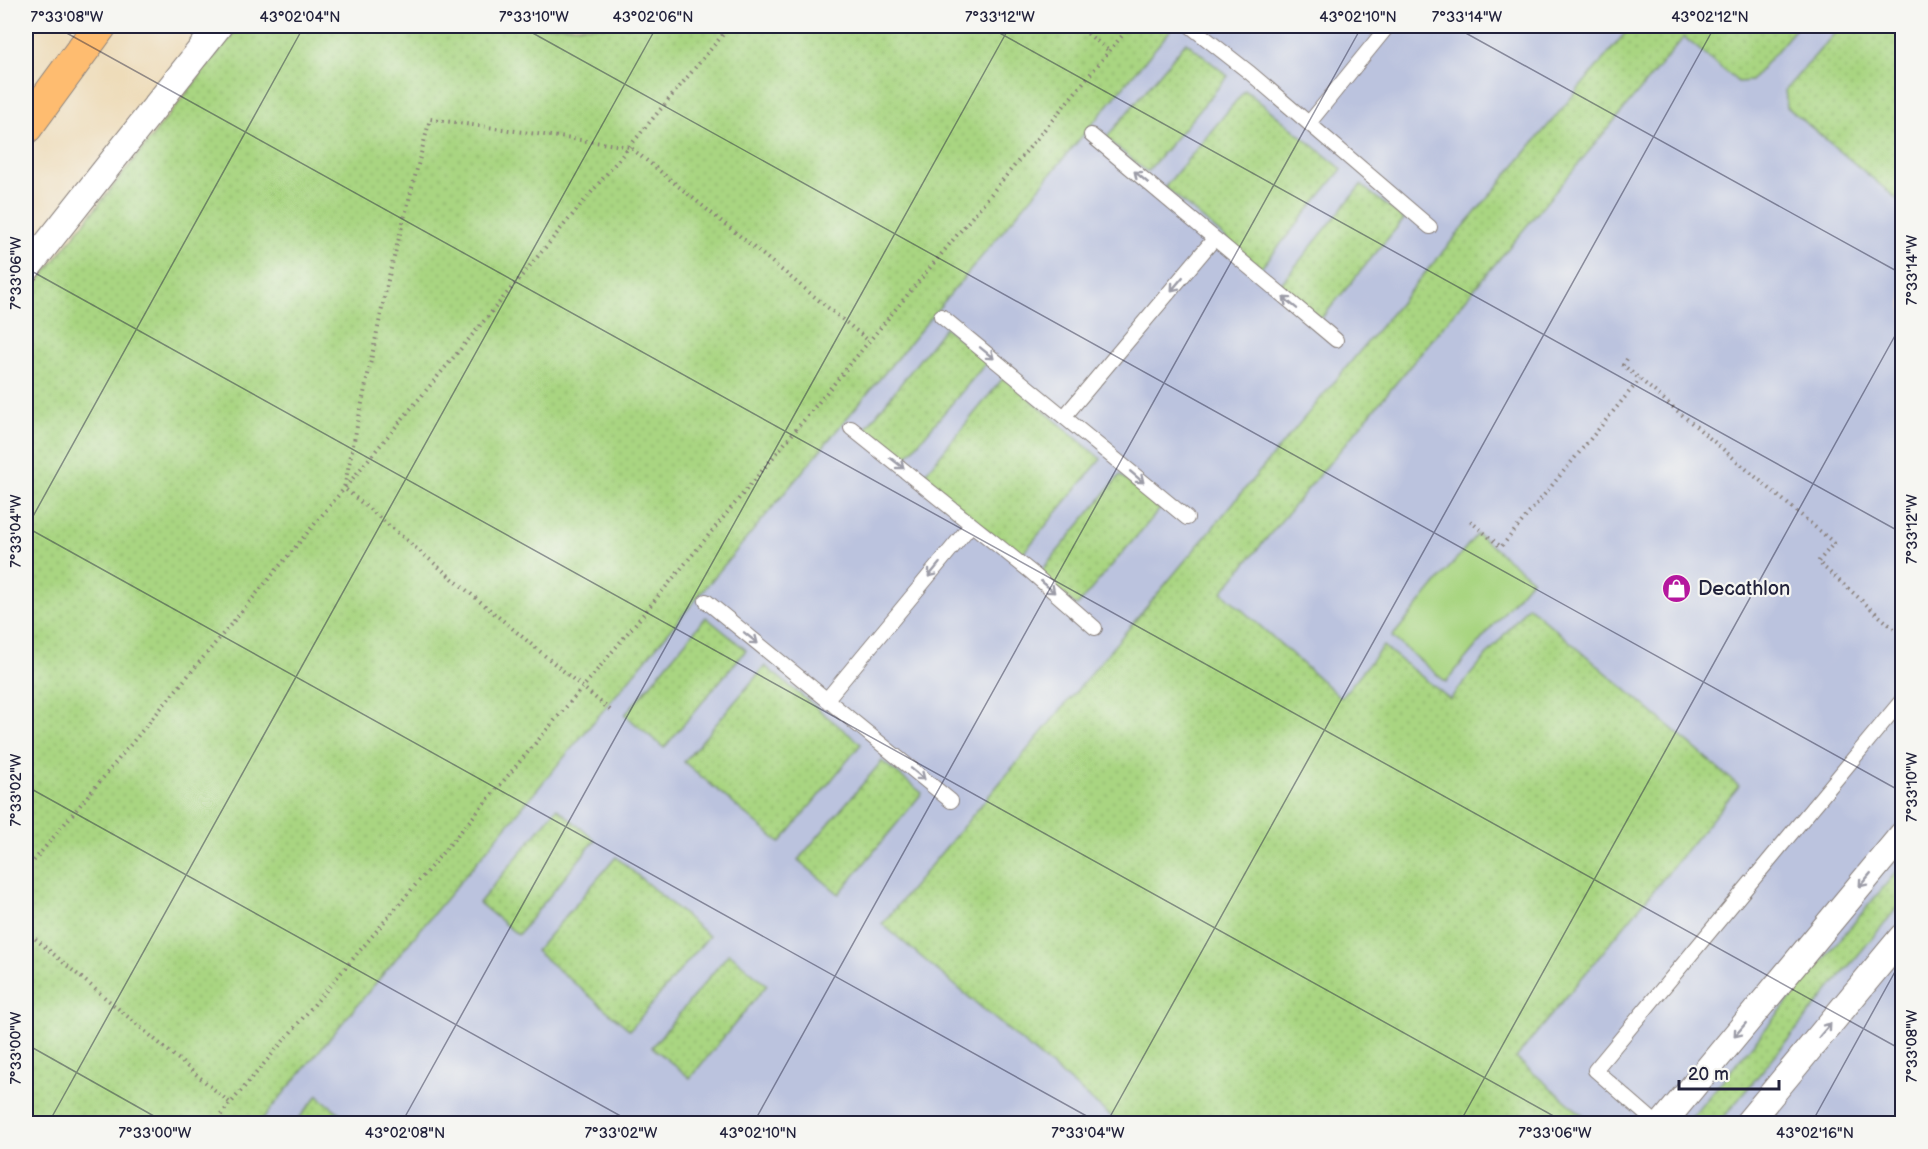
<svg xmlns="http://www.w3.org/2000/svg" width="1928" height="1149" font-family="'Balsamiq Sans',sans-serif">
	<style>
		.industrial { fill: #bbc3de }
		.grass { fill: url(#grass-dots); stroke: #667c5e; stroke-width: 1.5 }
		.pitch { fill: #a9d581; stroke: #667c5e; stroke-width: 1.5 }
		.lines { fill: none; stroke-linecap: round; stroke-linejoin: round }
		.lane-casing { stroke: #887f7a; stroke-width: 16 }
		.street-casing { stroke: #887f7a; stroke-width: 28 }
		.highway-casing { stroke: #887f7a; stroke-width: 35 }
		.path { stroke: #887f7a; stroke-width: 4; stroke-dasharray: 1.5 4.5; stroke-linecap: butt }
		.lane { stroke: #fff; stroke-width: 14 }
		.street { stroke: #fff; stroke-width: 26 }
		.highway { stroke: #febc70; stroke-width: 33 }
		.oneway { stroke: #9c9ca7 }
		.ticks { fill: none; stroke: #22223b; stroke-width: 1.5; stroke-opacity: 0.45 }
		.labels { text-anchor: middle; stroke-width: 4.5; stroke-linejoin: round; paint-order: stroke }
		.poi-label { font-size: 20px; fill: #22223b; stroke: #f6f6f2; text-anchor: start }
		.neatline { fill: none; stroke: #22223b; stroke-width: 2 }
		.ticks-label { font-size: 15px; text-anchor: middle; fill: #22223b }
	</style>
	<defs>
		<pattern id="grass-dots" width="8" height="8" patternUnits="userSpaceOnUse" patternTransform="scale(1.5)"><rect width="8" height="8" fill="#a9d581"/><path d="M2 2h.1M6 6h.1" fill="none" stroke="#91b770" stroke-width="1.8" stroke-linecap="round"/></pattern>
	</defs>
	<rect width="100%" height="100%" fill="#f6f6f2"/>
	<filter id="ink" filterUnits="userSpaceOnUse"><feTurbulence type="fractalNoise" baseFrequency=".0167" numOctaves="2"/><feDisplacementMap in="SourceGraphic" scale="12" xChannelSelector="R" yChannelSelector="G"/><feConvolveMatrix kernelMatrix="1 2 1 2 8 2 1 2 1" color-interpolation-filters="sRGB"/></filter>
	<filter id="wash" filterUnits="userSpaceOnUse"><feTurbulence type="fractalNoise" baseFrequency=".008" numOctaves="4" result="noise"/><feDisplacementMap in="SourceGraphic" scale="24" xChannelSelector="R" yChannelSelector="G"/><feGaussianBlur stdDeviation="1.35" result="paint"/><feColorMatrix in="noise" values="0 0 0 0 0 0 0 0 0 0 0 0 0 0 0 0 0 1.4 0 .05"/><feComposite in="paint" operator="in"/></filter>
	<g filter="url(#wash)">
		<rect width="100%" height="100%" fill="#eedcb9"/>
		<polygon class="industrial" points="239,26 1902,26 1902,1123 26,1123 26,297"/>
		<g class="grass">
			<polygon points="239,26 1174,26 259,1123 26,1123 26,297"/>
			<polygon points="1631,26 1798,26 1751,81 1738,82 1684,37 1222,592 1341,698 1383,646 1450,699 1528,606 1739,786 1516,1058 1586,1118 1581,1124 1119,1123 882,924"/>
			<polygon points="1841,26 1902,26 1902,203 1787,107 1785,90"/>
			<polygon points="1186,42 1228,76 1147,172 1106,138"/>
			<polygon points="1245,90 1342,169 1261,268 1165,187"/>
			<polygon points="1361,185 1404,219 1321,319 1280,285"/>
			<polygon points="945,327 987,362 904,460 866,428"/>
			<polygon points="1004,377 1101,459 1019,558 923,476"/>
			<polygon points="1120,475 1160,509 1077,606 1039,574"/>
			<polygon points="706,617 746,650 664,748 625,715"/>
			<polygon points="765,666 861,744 780,843 684,762"/>
			<polygon points="882,761 922,793 839,894 798,860"/>
			<polygon points="557,808 595,840 518,935 479,903"/>
			<polygon points="616,857 709,936 630,1030 536,951"/>
			<polygon points="1902,865 1902,902 1719,1123 1687,1123"/>
			<polygon points="729,953 767,985 690,1078 652,1047"/>
			<polygon points="318,1095 318,1096 352,1123 295,1123"/>
		</g>
		<polygon class="pitch" points="1477,534 1532,579 1446,682 1392,637"/>
	</g>
	<g filter="url(#ink)">
		<g class="lines">
			<defs>
				<g id="lane">
					<polyline points="1190,26 1250,73 1430,227"/>
					<polyline points="1309,123 1388,26"/>
					<polyline points="1091,135 1336,340"/>
					<polyline points="941,316 1187,518"/>
					<polyline points="1064,417 1214,239"/>
					<polyline points="851,428 1031,572 1095,628"/>
					<polyline points="706,601 951,801"/>
					<polyline points="827,699 971,525"/>
					<polyline points="1657,1124 1595,1070 1902,700"/>
				</g>
				<g id="street">
					<polyline points="26,270 219,26"/>
					<polyline points="1662,1124 1902,835"/>
					<polyline points="1747,1124 1902,937"/>
				</g>
				<polyline id="highway" points="26,127 100,26"/>
			</defs>
			<use href="#lane" class="lane-casing"/>
			<use href="#street" class="street-casing"/>
			<use href="#highway" class="highway-casing"/>
			<g class="path">
				<polyline points="1078,26 1109,51"/>
				<polyline points="1627,359 1623,365 1834,543 1818,562 1902,636"/>
				<polyline points="1470,521 1501,547 1640,379"/>
				<polyline points="610,710 344,488 388,280 430,119 630,147 869,341"/>
				<polyline points="26,870 730,26"/>
				<polyline points="26,931 229,1102"/>
				<polyline points="213,1124 583,687 1130,26"/>
			</g>
			<use href="#lane" class="lane"/>
			<use href="#street" class="street"/>
			<use href="#highway" class="highway"/>
		</g>
		<defs><path id="oneway-shaft" d="M-6 0H5M1.5-3L5.5 0L1.5 3" fill="none" stroke-width="1.6" stroke-linecap="round" stroke-linejoin="round" transform="scale(1.5)"/></defs>
		<g class="oneway">
			<use href="#oneway-shaft" transform="translate(1141 177) rotate(-140)"/>
			<use href="#oneway-shaft" transform="translate(1177 284) rotate(130)"/>
			<use href="#oneway-shaft" transform="translate(1290 303) rotate(-141)"/>
			<use href="#oneway-shaft" transform="translate(987 353) rotate(39)"/>
			<use href="#oneway-shaft" transform="translate(897 463) rotate(38)"/>
			<use href="#oneway-shaft" transform="translate(1137 477) rotate(40)"/>
			<use href="#oneway-shaft" transform="translate(934 570) rotate(129)"/>
			<use href="#oneway-shaft" transform="translate(1048 587) rotate(41)"/>
			<use href="#oneway-shaft" transform="translate(751 638) rotate(39)"/>
			<use href="#oneway-shaft" transform="translate(918 774) rotate(39)"/>
			<use href="#oneway-shaft" transform="translate(1865 880) rotate(130)"/>
			<use href="#oneway-shaft" transform="translate(1740 1030) rotate(130)"/>
			<use href="#oneway-shaft" transform="translate(1825 1030) rotate(-50)"/>
		</g>
	</g>
	<path class="ticks" d="M54 26 1902 1050M520 26 1902 792M987 26 1902 533M1453 26 1902 274M26 268 1568 1124M26 527 1101 1124M26 529 304 26M26 786 635 1124M26 1044 168 1124M48 1124 657 26M401 1124 1010 26M753 1124 1362 26M1106 1124 1715 26M1459 1124 1902 323M1811 1124 1902 959"/>
	<defs>
		<symbol id="shop-disc" viewBox="-11 -11 22 22"><circle r="9.5" fill="#b5179e" stroke="#f6f6f2"/><path d="M-5-2.5h2.3a2.7 3.5 0 0 1 5.4 0H5L5.5 6h-11ZM-1.5-2.5h3a1.5 2.3 0 0 0-3 0Z" fill="#fff"/></symbol>
	</defs>
	<g fill-rule="evenodd">
		<use href="#shop-disc" x="1660" y="572" width="33" height="33"/>
	</g>
	<g class="labels">
		<g class="poi-label">
			<text x="1698" y="595">Decathlon</text>
		</g>
	</g>
	<rect width="1928" height="1149" fill="none" stroke="#f6f6f2" stroke-width="66"/>
	<path d="M1679 1080v9h100v-9" fill="none" stroke="#22223b" stroke-width="3"/>
	<text x="1688" y="1080" font-size="18" fill="#22223b" stroke="#f6f6f2" stroke-width="4.5" paint-order="stroke">20 m</text>
	<rect x="33" y="33" width="1862" height="1083" class="neatline"/>
	<g class="ticks-label">
		<text x="67" y="22">7°33'08"W</text>
		<text x="300" y="22">43°02'04"N</text>
		<text x="534" y="22">7°33'10"W</text>
		<text x="653" y="22">43°02'06"N</text>
		<text x="1000" y="22">7°33'12"W</text>
		<text x="1358" y="22">43°02'10"N</text>
		<text x="1467" y="22">7°33'14"W</text>
		<text x="1710" y="22">43°02'12"N</text>
		<text transform="translate(1912 270) rotate(-90)" y="5">7°33'14"W</text>
		<text transform="translate(16 273) rotate(-90)" y="5">7°33'06"W</text>
		<text transform="translate(1912 529) rotate(-90)" y="5">7°33'12"W</text>
		<text transform="translate(16 531) rotate(-90)" y="5">7°33'04"W</text>
		<text transform="translate(1912 787) rotate(-90)" y="5">7°33'10"W</text>
		<text transform="translate(16 790) rotate(-90)" y="5">7°33'02"W</text>
		<text transform="translate(1912 1046) rotate(-90)" y="5">7°33'08"W</text>
		<text transform="translate(16 1048) rotate(-90)" y="5">7°33'00"W</text>
		<text x="155" y="1138">7°33'00"W</text>
		<text x="405" y="1138">43°02'08"N</text>
		<text x="621" y="1138">7°33'02"W</text>
		<text x="758" y="1138">43°02'10"N</text>
		<text x="1088" y="1138">7°33'04"W</text>
		<text x="1555" y="1138">7°33'06"W</text>
		<text x="1815" y="1138">43°02'16"N</text>
	</g>
</svg>
